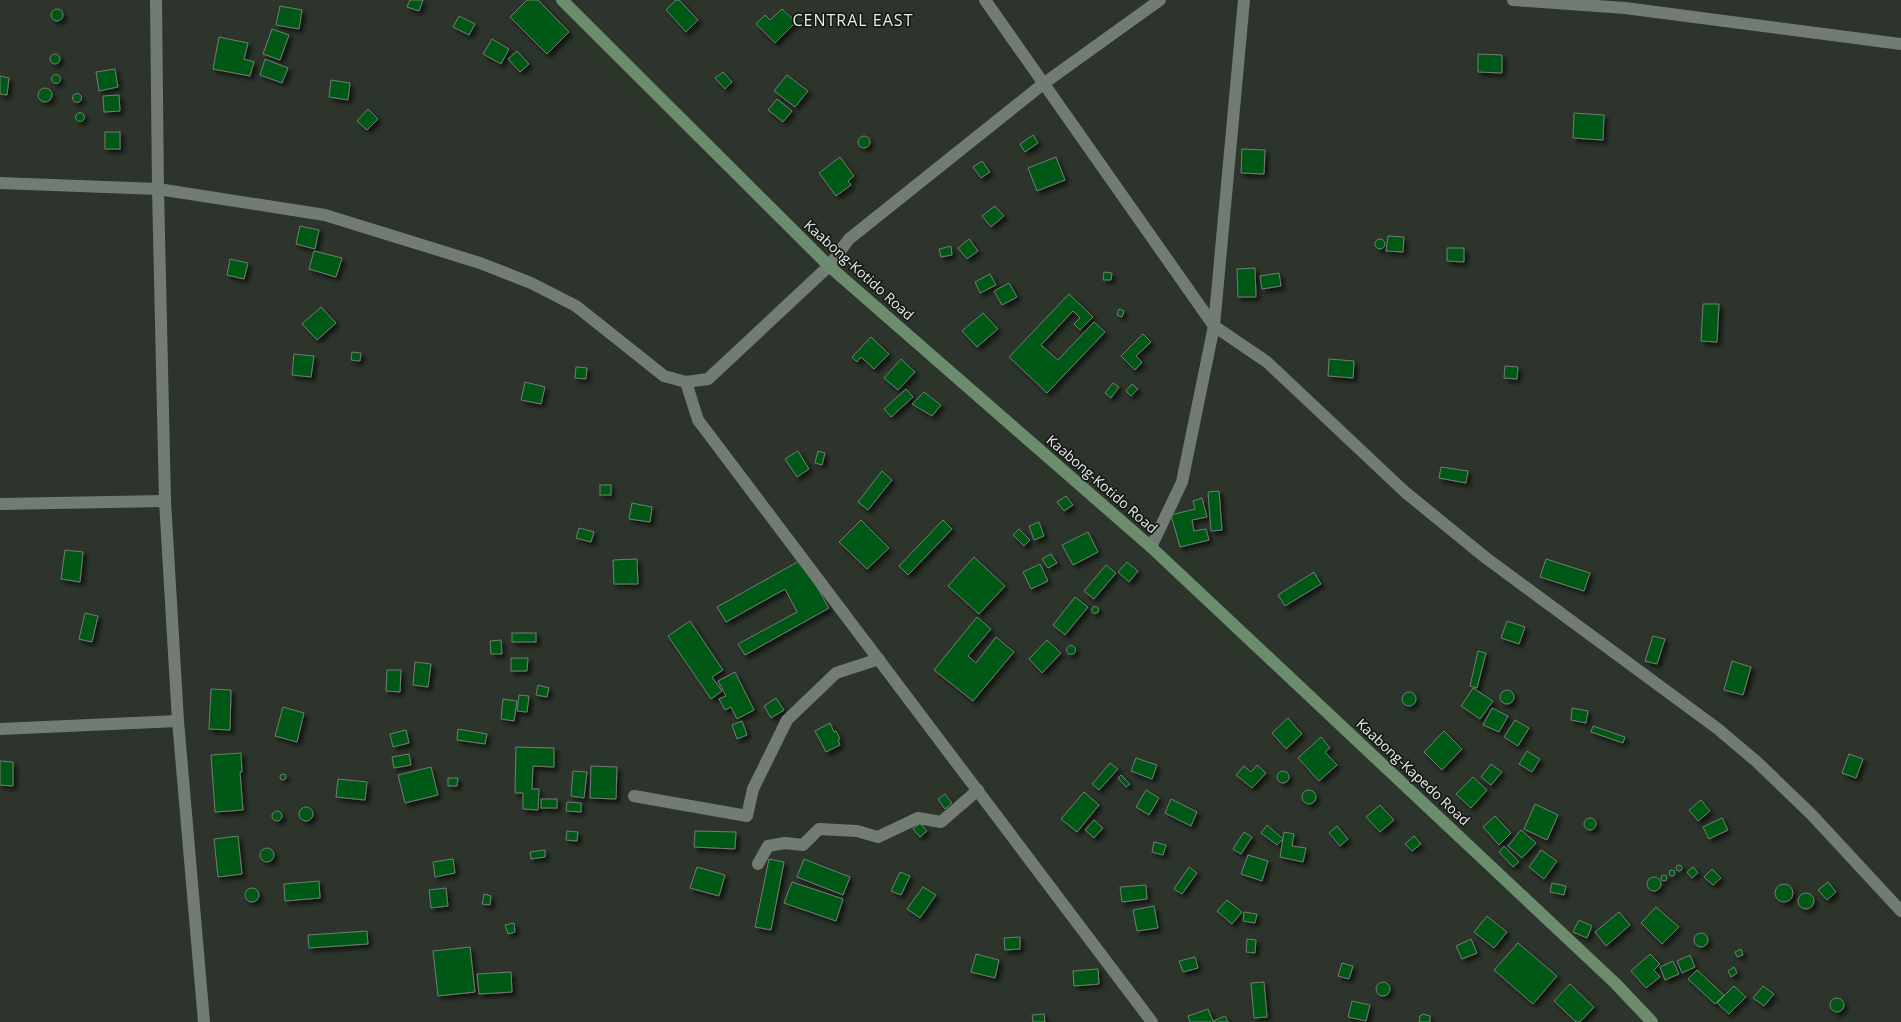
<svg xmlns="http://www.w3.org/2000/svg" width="1901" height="1022" font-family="'Open Sans',sans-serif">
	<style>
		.building { fill: #035913; stroke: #727c72; filter: url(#shadow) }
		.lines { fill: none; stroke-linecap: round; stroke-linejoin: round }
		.street { stroke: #727c72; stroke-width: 12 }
		.secondary { stroke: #6c8d6d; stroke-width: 12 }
		.labels { text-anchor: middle; stroke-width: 3.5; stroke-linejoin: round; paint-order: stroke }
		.street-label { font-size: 14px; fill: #e8ede7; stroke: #171a17 }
		.quarter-label { font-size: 16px; letter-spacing: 1px; fill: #e8ede7; stroke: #171a17 }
	</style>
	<defs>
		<filter id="shadow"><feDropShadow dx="3.5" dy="3.5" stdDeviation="2" flood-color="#0009"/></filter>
	</defs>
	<rect width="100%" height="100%" fill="#2c342b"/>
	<g class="building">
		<polygon points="410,0 423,0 419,11 407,7"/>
		<polygon points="527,0 538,0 569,32 547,54 510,17"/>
		<polygon points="676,0 679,0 698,20 686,32 666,10"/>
		<polygon points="280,6 302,10 299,29 276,25"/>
		<circle cx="57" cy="15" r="6"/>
		<polygon points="782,9 796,22 775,43 756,24 765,15 770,20"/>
		<polygon points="459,16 475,24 469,35 453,27"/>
		<polygon points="272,29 289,35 280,60 263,54"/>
		<polygon points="219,37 248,43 244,59 254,62 250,76 213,69"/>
		<polygon points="492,39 509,49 501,64 483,54"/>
		<polygon points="517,51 529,64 520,72 508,59"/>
		<circle cx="55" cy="59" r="5"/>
		<polygon points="1478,54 1502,55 1502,73 1478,72"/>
		<polygon points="265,59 288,68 282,83 260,75"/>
		<polygon points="115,69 118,87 99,91 96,72"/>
		<polygon points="723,72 732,82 725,89 715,78"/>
		<circle cx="56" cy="79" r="4.5"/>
		<polygon points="787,75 808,91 795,107 774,91"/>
		<polygon points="0,76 9,78 7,95 0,94"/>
		<polygon points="331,80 350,83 348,100 329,97"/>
		<circle cx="45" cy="95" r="7"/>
		<circle cx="77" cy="98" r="4.5"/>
		<polygon points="119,95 120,111 104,112 103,96"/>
		<polygon points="777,99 792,111 783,122 768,110"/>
		<polygon points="368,109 378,119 367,130 357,121"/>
		<circle cx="80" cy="117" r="4.5"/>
		<polygon points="1574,113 1604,115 1603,140 1573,138"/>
		<rect x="105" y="132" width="15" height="17"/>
		<polygon points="1033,135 1038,143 1025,152 1020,144"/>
		<circle cx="864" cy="142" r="6"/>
		<polygon points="1242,149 1265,150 1264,174 1241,173"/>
		<polygon points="840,157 854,176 848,181 851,185 836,196 819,173"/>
		<polygon points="1056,157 1065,180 1037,191 1028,168"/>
		<polygon points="982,161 990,172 981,178 973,167"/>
		<polygon points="995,206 1004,216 991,227 982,216"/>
		<polygon points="300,226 319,230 315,249 296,244"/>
		<polygon points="1388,236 1404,237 1403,252 1386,251"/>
		<polygon points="969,239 978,251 967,259 958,248"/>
		<circle cx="1380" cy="244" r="5"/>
		<polygon points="951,246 952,255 941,257 939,249"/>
		<polygon points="1447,248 1464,248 1464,262 1447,261"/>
		<polygon points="314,251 342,258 336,277 309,269"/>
		<polygon points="230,259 248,263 244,279 227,275"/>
		<polygon points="1255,268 1256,297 1238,297 1237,269"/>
		<polygon points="1104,272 1112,273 1111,280 1103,280"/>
		<polygon points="1279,273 1281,286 1262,289 1260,276"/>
		<polygon points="990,274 996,285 980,293 975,282"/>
		<polygon points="1009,283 1017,297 1002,305 994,291"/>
		<polygon points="1069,294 1093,317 1080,330 1074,324 1080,318 1073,311 1041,345 1058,360 1094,322 1105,332 1047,393 1009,357"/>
		<polygon points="1703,304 1719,304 1717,342 1701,341"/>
		<polygon points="321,307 336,323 317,340 302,324"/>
		<polygon points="1119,309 1124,311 1122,317 1117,315"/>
		<polygon points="983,313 998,329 977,347 962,331"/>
		<polygon points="1143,334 1151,342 1136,356 1142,362 1135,370 1121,356"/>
		<polygon points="871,337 889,354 874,369 861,357 857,362 852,357"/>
		<polygon points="352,352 361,353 360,361 351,360"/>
		<polygon points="294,354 314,356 311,377 292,375"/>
		<polygon points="901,359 915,372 898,390 884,378"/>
		<polygon points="1329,359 1354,361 1353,378 1328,376"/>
		<polygon points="1505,366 1518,367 1517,379 1504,378"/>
		<polygon points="576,367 587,368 586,379 575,378"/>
		<polygon points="525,382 545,387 541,404 521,400"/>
		<polygon points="1113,383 1119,387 1111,398 1105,393"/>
		<polygon points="1132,384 1138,389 1131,396 1126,391"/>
		<polygon points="906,389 913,397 891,417 884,409"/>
		<polygon points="924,392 941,405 932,416 912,404"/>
		<polygon points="798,451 809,469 797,477 785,459"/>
		<polygon points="818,451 825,453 822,465 815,463"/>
		<polygon points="1441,467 1468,471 1466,483 1439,478"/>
		<polygon points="882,471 892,480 868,510 858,502"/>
		<rect x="600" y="485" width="11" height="10"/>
		<polygon points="1219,491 1222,530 1211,531 1208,492"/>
		<polygon points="1066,496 1073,505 1064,511 1057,502"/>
		<polygon points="1202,498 1207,517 1192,520 1194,531 1206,529 1209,540 1180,547 1171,515 1195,509 1193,501"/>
		<polygon points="632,503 652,507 650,522 629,519"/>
		<polygon points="861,520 889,548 867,569 839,542"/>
		<polygon points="943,520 952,529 908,575 899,566"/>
		<polygon points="1039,522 1044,536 1034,540 1029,526"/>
		<polygon points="579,528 594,532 591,542 576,538"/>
		<polygon points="1019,529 1030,540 1024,546 1013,535"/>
		<polygon points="1088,532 1098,552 1073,565 1062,545"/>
		<polygon points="65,550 83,552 80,582 61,579"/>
		<polygon points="1051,554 1057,563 1048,568 1042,559"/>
		<polygon points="974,557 1005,586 979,614 948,586"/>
		<polygon points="637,559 638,584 614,584 613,560"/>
		<polygon points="1546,559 1590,573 1584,591 1540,577"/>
		<polygon points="801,560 829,608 745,655 738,644 797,612 785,589 726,622 717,607"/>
		<polygon points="1127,562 1138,571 1129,582 1118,572"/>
		<polygon points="1040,564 1048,581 1031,589 1023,572"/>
		<polygon points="1106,565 1116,573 1094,599 1084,591"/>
		<polygon points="1314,572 1321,584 1285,606 1278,595"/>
		<polygon points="1075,597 1088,607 1065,635 1053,625"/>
		<circle cx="1095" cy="610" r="3.5"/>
		<polygon points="85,613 98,616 92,642 79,639"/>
		<polygon points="977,617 991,629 968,656 976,663 996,637 1014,652 973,701 934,670"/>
		<polygon points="690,621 723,670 712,677 722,691 711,699 668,636"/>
		<polygon points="1507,621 1525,627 1519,644 1501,638"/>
		<rect x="512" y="633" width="24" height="9"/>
		<polygon points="1653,636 1665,639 1657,664 1645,661"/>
		<polygon points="501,640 502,654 491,654 490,641"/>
		<polygon points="1047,640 1061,653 1042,673 1029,659"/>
		<circle cx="1071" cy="650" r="4.5"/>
		<polygon points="1478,651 1486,653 1477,688 1470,686"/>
		<polygon points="511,658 528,658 527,671 511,671"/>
		<polygon points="1732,661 1751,667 1743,695 1724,690"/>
		<polygon points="415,662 431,664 428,687 413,685"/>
		<polygon points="387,670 401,670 400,692 386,691"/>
		<polygon points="735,672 754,710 737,719 731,707 725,710 719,699 726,696 718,681"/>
		<polygon points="538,685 549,688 547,697 536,695"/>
		<polygon points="1473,688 1493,701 1480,719 1461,706"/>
		<polygon points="211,689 231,690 230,730 209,729"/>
		<circle cx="1507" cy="697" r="7"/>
		<circle cx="1409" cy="699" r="7"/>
		<polygon points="519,695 529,696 527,712 517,711"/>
		<polygon points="776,698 784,710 771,718 764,706"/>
		<polygon points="503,699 517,701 514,721 501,719"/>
		<polygon points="283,707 304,713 297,742 275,736"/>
		<polygon points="1492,708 1508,716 1499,732 1483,725"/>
		<polygon points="1572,708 1588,711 1586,723 1571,720"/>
		<polygon points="1288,718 1302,734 1286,749 1272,733"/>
		<polygon points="1515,720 1529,728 1518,746 1504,737"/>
		<polygon points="742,721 747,735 737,739 732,725"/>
		<polygon points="830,723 834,732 836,731 840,739 838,740 840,745 826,752 815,731"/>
		<polygon points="1593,726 1625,737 1623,743 1591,732"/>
		<polygon points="458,729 487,734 485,744 457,740"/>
		<polygon points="406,730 409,743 393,747 390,734"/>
		<polygon points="1444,731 1462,749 1442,770 1424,752"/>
		<polygon points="1321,737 1330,748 1325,752 1337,765 1319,781 1298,758"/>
		<polygon points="516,747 554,748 554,767 533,766 532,789 539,789 538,810 523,809 523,793 515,793"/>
		<polygon points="1527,751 1540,759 1532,772 1519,764"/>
		<polygon points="241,753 242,772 240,772 243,810 215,812 211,755"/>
		<polygon points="409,754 411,765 394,768 392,757"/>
		<polygon points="1849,754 1863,759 1856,778 1842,773"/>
		<polygon points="1136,758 1157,765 1152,779 1131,771"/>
		<polygon points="0,761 13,762 13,786 0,785"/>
		<polygon points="1110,763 1118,769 1099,790 1092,784"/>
		<polygon points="1491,764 1502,772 1491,785 1481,777"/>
		<polygon points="1257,765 1266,773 1252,788 1236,775 1244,766 1251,772"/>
		<polygon points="591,766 617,767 616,799 590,798"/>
		<polygon points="431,767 438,795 405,803 398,775"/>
		<circle cx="1283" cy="777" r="6"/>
		<polygon points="573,771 587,772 584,798 571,796"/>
		<circle cx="283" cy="777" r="3"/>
		<polygon points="1121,775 1130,784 1126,787 1118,778"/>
		<polygon points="1473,777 1487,790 1471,808 1456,794"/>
		<polygon points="448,778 458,778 457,786 448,786"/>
		<polygon points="338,779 367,782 365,800 336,797"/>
		<circle cx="1309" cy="797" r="7"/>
		<polygon points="1146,790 1159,798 1149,815 1136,807"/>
		<polygon points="1084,792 1099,805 1077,832 1061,819"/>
		<polygon points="945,794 952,803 945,809 938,799"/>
		<rect x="541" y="799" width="16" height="9"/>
		<polygon points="1171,799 1197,812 1191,826 1165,813"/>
		<polygon points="1701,800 1710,811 1698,821 1689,810"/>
		<polygon points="567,802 581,803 581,812 566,811"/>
		<polygon points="1535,804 1558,815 1547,840 1524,829"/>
		<polygon points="1380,805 1394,820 1380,832 1366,817"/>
		<circle cx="306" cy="814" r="7"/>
		<circle cx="277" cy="816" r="5"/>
		<polygon points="1495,816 1511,833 1499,845 1483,827"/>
		<polygon points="1722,818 1728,830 1709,839 1703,827"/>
		<circle cx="1590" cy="824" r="6"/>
		<polygon points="1094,820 1103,828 1094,838 1085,830"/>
		<polygon points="920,823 927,831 920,837 913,829"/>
		<polygon points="1267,825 1283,839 1277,845 1261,833"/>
		<polygon points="1337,826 1348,839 1340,846 1329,833"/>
		<polygon points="1521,830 1536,843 1522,858 1508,846"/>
		<polygon points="567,831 578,832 577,841 566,840"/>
		<polygon points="695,831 736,832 735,849 694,847"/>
		<polygon points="1244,832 1252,837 1241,854 1233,849"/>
		<polygon points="1284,832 1294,834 1292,846 1306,848 1303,862 1280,857"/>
		<polygon points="238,836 242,874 218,877 214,839"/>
		<polygon points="1414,836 1421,844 1412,851 1405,844"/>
		<polygon points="1154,842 1166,845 1163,855 1152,852"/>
		<polygon points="1504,846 1519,862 1513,867 1499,852"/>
		<circle cx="267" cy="855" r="7"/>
		<polygon points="545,850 545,857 531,859 530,852"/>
		<polygon points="1541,850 1557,861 1544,879 1529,867"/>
		<polygon points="1248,855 1268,861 1262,881 1241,874"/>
		<polygon points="453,859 455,873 435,877 433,862"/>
		<polygon points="769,859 784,862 771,930 755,927"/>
		<polygon points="804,859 850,877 843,895 797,877"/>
		<circle cx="1679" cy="868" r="3"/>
		<polygon points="697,867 725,875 719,896 690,888"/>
		<polygon points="1189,867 1197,873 1182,894 1174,889"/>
		<polygon points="1693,867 1698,873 1692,878 1687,872"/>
		<polygon points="1712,869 1721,878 1713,885 1704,877"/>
		<circle cx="1672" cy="873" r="3"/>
		<polygon points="900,872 910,876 901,895 891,891"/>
		<circle cx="1664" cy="878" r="3"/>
		<circle cx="1654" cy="884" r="7"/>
		<polygon points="319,881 320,898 285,901 284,884"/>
		<polygon points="792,882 843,899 836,921 784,903"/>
		<polygon points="1828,882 1836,892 1827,900 1818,890"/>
		<polygon points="1552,883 1566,886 1564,895 1550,892"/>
		<circle cx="1784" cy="893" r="9"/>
		<polygon points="1146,885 1147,899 1122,902 1120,887"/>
		<polygon points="923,887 936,895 920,918 907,909"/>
		<circle cx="252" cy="895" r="7"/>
		<polygon points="446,888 448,906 431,908 429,890"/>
		<circle cx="1806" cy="901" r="8"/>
		<polygon points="484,894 491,896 490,905 482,904"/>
		<polygon points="1227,900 1242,912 1232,924 1217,911"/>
		<polygon points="1154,906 1158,928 1137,931 1133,910"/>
		<polygon points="1656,907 1679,927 1662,944 1641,923"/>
		<polygon points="1244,912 1257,914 1255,923 1243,921"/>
		<polygon points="1619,912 1630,925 1606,946 1595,932"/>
		<polygon points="1487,916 1507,932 1494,948 1474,932"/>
		<polygon points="1579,920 1592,926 1587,938 1573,932"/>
		<polygon points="514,923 515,932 508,934 505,925"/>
		<polygon points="367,931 368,944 309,948 308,935"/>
		<circle cx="1701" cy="940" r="7"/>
		<polygon points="1020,937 1020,949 1005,950 1004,938"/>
		<polygon points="1247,939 1256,940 1255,953 1246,952"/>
		<polygon points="1471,939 1477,953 1462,959 1456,946"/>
		<polygon points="1518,943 1557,976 1533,1004 1494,970"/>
		<polygon points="470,947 475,992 438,996 433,951"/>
		<polygon points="1741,949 1743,955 1737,957 1735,952"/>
		<polygon points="976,954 999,960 995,978 971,972"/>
		<polygon points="1650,954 1660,964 1654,970 1660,977 1646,988 1631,971"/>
		<polygon points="1690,955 1695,967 1682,973 1677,961"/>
		<polygon points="1195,957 1198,968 1183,972 1179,961"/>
		<polygon points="1673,961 1679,974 1665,980 1660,967"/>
		<polygon points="1342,963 1353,966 1349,979 1338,976"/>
		<polygon points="1734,967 1737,973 1731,977 1728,971"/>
		<polygon points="1098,969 1099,984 1074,986 1073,971"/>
		<polygon points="1697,970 1724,995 1715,1004 1688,979"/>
		<polygon points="511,972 512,992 479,994 477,974"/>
		<polygon points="1264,982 1267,1017 1254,1018 1251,983"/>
		<circle cx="1383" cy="989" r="7"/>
		<polygon points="1570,984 1594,1007 1580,1022 1576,1022 1554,1001"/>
		<polygon points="1734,986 1746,997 1729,1014 1717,1003"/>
		<polygon points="1763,986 1774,994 1764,1006 1753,998"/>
		<circle cx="1837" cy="1005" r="7"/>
		<polygon points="1352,1001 1370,1005 1366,1021 1348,1017"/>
		<polygon points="1208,1009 1213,1021 1225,1016 1228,1022 1190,1022 1188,1016"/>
		<polygon points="1044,1014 1045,1022 1033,1022 1032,1015"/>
		<polygon points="1423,1014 1430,1016 1430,1022 1419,1022 1420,1016"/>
	</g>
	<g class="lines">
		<g class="street">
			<polyline points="156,0 158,189 165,501 178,721 204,1022"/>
			<polyline points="985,0 1214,326 1267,362 1405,492 1486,558 1718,729 1757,762 1812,815 1901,911"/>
			<polyline points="1513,0 1625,8 1901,44"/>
			<polyline points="0,183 158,189 325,215 480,263 531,283 576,306 664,376 686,382 708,379 829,266 849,239 1043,84 1160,0"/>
			<polyline points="686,382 698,420 1152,1022"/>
			<polyline points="0,504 165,501"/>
			<polyline points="1151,547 1182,482 1214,326 1244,0"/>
			<polyline points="0,729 178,721"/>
			<polyline points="634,796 747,816 753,789 787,720 836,673 879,659"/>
			<polyline points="758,864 768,846 785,843 803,845 819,829 857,831 878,837 918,818 941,822 978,790"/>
		</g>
		<polyline class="secondary" points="562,0 829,266 1151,547 1615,983 1652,1022"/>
	</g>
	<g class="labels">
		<g class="street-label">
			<text transform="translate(859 270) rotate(42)" y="5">Kaabong-Kotido Road</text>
			<text transform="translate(1102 484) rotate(41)" y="5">Kaabong-Kotido Road</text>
			<text transform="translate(1413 772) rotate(43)" y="5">Kaabong-Kapedo Road</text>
		</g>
		<g class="quarter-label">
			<text x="853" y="26">CENTRAL EAST</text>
		</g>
	</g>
</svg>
